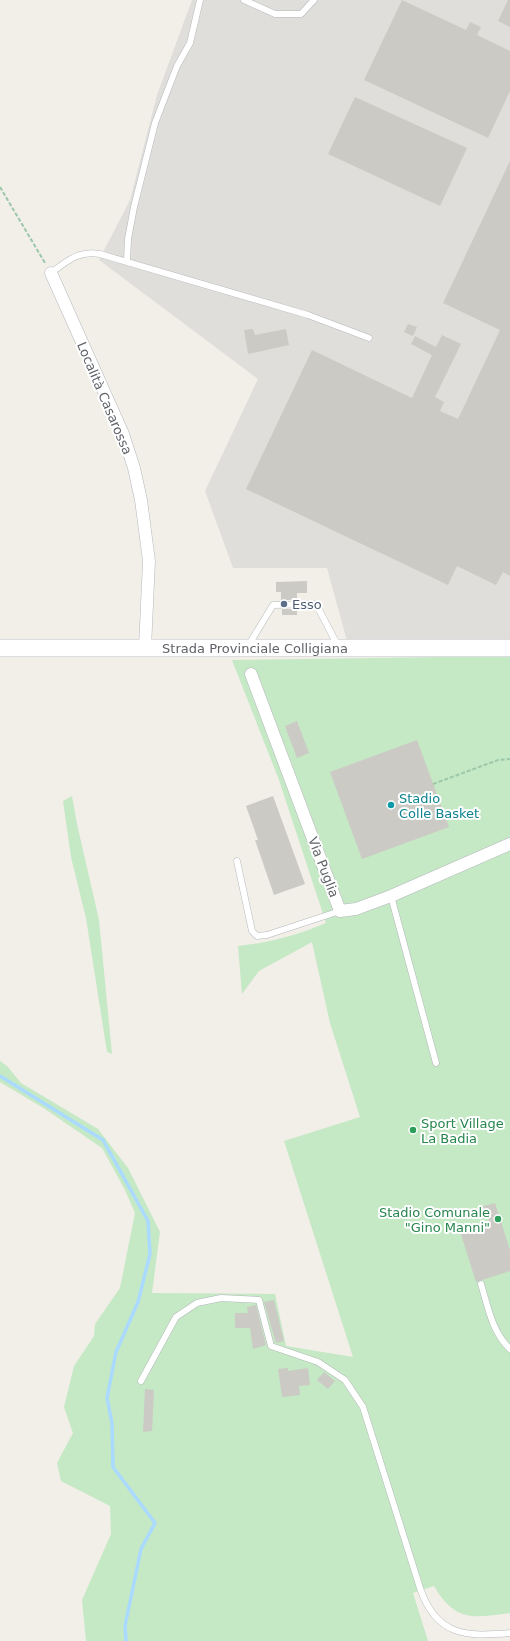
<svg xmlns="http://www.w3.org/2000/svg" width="510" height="1641" font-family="'DejaVu Sans',sans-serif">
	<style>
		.industrial { fill: #e0deda }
		.green { fill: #c5e8c5 }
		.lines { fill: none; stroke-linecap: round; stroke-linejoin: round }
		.stream { stroke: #aadaff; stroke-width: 3.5 }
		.building { fill: #cccac5 }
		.lane-casing { stroke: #b5b8bc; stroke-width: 7 }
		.street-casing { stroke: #b5b8bc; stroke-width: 13 }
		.secondary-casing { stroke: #b6babf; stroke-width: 18 }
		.path { stroke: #9cc7a9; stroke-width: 2; stroke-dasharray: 4 2; stroke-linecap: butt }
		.lane { stroke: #fff; stroke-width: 6 }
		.street { stroke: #fff; stroke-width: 12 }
		.secondary { stroke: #fff; stroke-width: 17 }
		.service-dot { fill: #5c6f8a; stroke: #fff; stroke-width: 1.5 }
		.culture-dot { fill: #0f9aa8; stroke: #fff; stroke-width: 1.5 }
		.leisure-dot { fill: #2e9e5b; stroke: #fff; stroke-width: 1.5 }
		.labels { text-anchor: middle; stroke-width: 4; stroke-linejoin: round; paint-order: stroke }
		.street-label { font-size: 13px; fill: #5f6368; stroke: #fff }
		.service-label { font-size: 13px; fill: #4e5e75; stroke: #fff; text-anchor: start }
		.culture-label { font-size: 13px; fill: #0d838f; stroke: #fff; text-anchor: start }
		.leisure-label { font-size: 13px; fill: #27864d; stroke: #fff; text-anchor: start }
	</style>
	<rect width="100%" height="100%" fill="#f1efe8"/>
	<polygon class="industrial" points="192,0 510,0 510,640 347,641 327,568 233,568 205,491 258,379 99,260 130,200 157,95"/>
	<g class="green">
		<path d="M510 656V1613C473 1618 455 1622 434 1586L413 1593 428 1641H86L82 1600 111 1534 110 1506 61 1481 57 1463 73 1433 64 1407 74 1366 94 1336 95 1324 120 1288 135 1213 125 1190 102 1148 45 1109 0 1082V1061L7 1066 21 1083 98 1129 128 1168 160 1232 152 1293 275 1294 286 1346 353 1357 284 1141 360 1117 330 1023 312 942 259 971 242 994 238 946C268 943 298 935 326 923L279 780 232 660Z"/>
		<polygon points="72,796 77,824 99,920 112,1054 107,1052 86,918 71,857 63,801"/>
	</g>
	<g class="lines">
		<polyline class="stream" points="0,1076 103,1140 148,1221 150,1254 138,1302 116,1352 107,1398 112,1423 113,1467 155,1523 141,1549 125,1626 126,1641"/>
	</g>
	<g class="building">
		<polygon points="402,0 466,30 470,22 481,27 477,35 510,51 510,91 488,138 364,80"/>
		<polygon points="508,0 510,0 510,27 498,21"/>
		<polygon points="355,97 467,148 440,206 328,154"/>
		<polygon points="510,161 510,576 503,572 496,585 457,566 448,585 246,489 312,350 412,398 432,355 411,344 415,336 436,347 442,335 461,344 435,397 444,402 440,411 458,419 500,330 443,303"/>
		<polygon points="408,324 417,327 413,336 404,332"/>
		<polygon points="253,329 255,335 286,329 289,345 248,354 244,330"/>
		<polygon points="307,581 307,593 297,593 297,600 281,600 281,592 276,592 276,582"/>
		<rect x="282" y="609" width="15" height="6"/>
		<polygon points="297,721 309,753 297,758 285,726"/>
		<polygon points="417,740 449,827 362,859 330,772"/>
		<polygon points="273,796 305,884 274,895 255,840 258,840 246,806"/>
		<polygon points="495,1203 510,1250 510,1271 476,1282 460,1231 489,1222 483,1206"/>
		<polygon points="274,1300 284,1341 276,1343 264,1302"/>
		<polygon points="256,1305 266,1345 253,1349 250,1328 235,1328 235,1313 248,1313 247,1307"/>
		<polygon points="288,1368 288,1371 308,1368 310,1385 299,1386 300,1395 282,1397 278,1369"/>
		<polygon points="324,1372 335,1381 328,1389 317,1380"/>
		<polygon points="145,1389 154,1390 152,1431 143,1432"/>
	</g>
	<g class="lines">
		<defs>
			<g id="lane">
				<polyline points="244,0 275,14 301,14 314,0"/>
				<polyline points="127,261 128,239 134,207 155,123 177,66 190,43 200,0"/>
				<path d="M51 273C67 261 79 250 100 254L308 315 369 338"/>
				<polyline points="248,646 273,605 316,604 338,646"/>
				<polyline points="237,861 252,931 257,936 267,935 340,911"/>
				<polyline points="391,896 436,1063"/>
				<path d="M481 1284C488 1307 492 1332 510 1349"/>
				<path d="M141 1381 176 1317 197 1303 221 1298 259 1300 271 1346 318 1362 345 1380 363 1407 420 1588C436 1636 466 1637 510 1633"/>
			</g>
			<g id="street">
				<polyline points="51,273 123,434 134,468 141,500 149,561 145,648"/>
				<polyline points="251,674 340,911 356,909 391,896 510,844"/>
			</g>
			<g id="secondary">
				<path id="s1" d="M0 648H510"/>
			</g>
		</defs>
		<use href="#lane" class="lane-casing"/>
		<use href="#street" class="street-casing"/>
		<use href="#secondary" class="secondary-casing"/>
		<g class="path">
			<polyline points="0,187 45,263"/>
			<polyline points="433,784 498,760 510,759"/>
		</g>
		<use href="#lane" class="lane"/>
		<use href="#street" class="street"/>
		<use href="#secondary" class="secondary"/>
	</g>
	<circle class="service-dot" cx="284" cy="604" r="4"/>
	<circle class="culture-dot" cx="391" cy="805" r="4"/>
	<g class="leisure-dot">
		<circle cx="413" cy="1130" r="4"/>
		<circle cx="498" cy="1219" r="4"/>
	</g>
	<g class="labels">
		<g class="street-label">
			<text transform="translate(105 398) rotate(67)" y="5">Località Casarossa</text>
			<text dy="5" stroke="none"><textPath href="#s1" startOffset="255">Strada Provinciale Colligiana</textPath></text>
			<text transform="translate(324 867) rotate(69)" y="5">Via Puglia</text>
		</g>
		<g class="service-label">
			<text x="292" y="609">Esso</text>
		</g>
		<g class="culture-label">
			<text x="399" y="803">Stadio<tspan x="399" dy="15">Colle Basket</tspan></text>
		</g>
		<g class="leisure-label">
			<text x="421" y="1128">Sport Village<tspan x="421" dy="15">La Badia</tspan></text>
			<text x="490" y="1217" text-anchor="end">Stadio Comunale<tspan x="490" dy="15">"Gino Manni"</tspan></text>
		</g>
	</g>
</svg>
